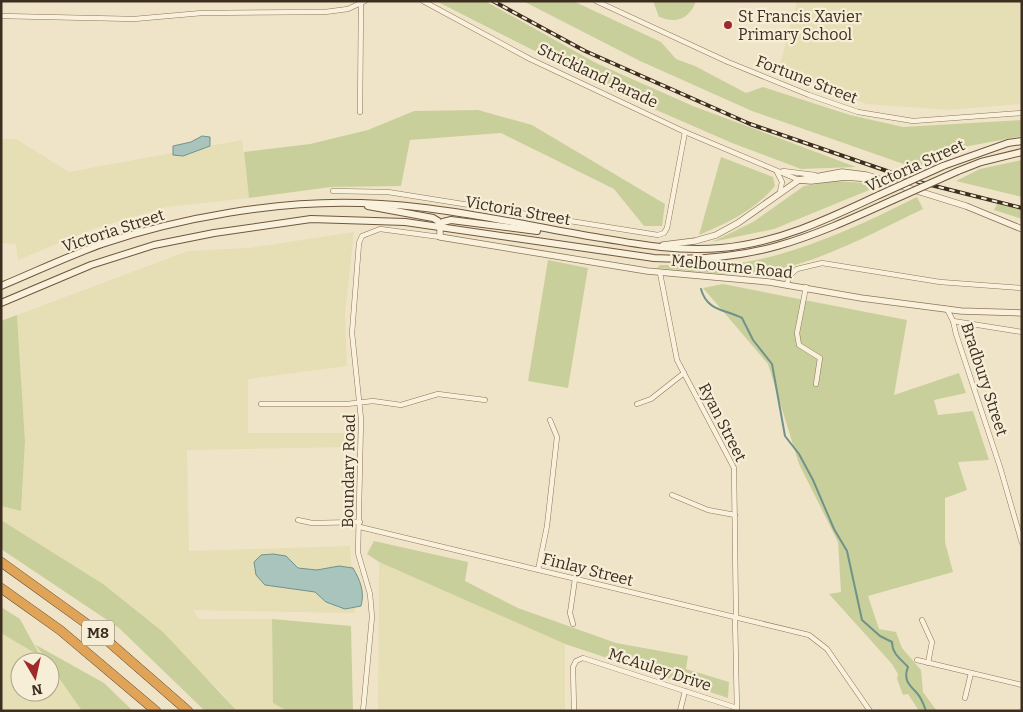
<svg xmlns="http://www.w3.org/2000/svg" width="1023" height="712" font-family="Bitter,serif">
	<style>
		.farmland { fill: #e6deb5 }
		.green { fill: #c9cf9b }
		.water { fill: #a9c4bc; stroke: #6f938a }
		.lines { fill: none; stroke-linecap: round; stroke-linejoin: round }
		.stream { stroke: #6f938a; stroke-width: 2 }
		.minor-casing { stroke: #8d765c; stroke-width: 5.5 }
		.tertiary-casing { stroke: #8d765c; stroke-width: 7 }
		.secondary-casing { stroke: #6f573f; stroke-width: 8 }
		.motorway-casing { stroke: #5b4430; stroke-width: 10 }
		.minor { stroke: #faf1dc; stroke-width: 4.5 }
		.tertiary { stroke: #faf1dc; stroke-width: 5.5 }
		.secondary { stroke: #faf1dc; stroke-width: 6 }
		.motorway { stroke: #e0a458; stroke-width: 9 }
		.rail-casing { stroke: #3d2e20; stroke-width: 4 }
		.rail { stroke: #f7eed8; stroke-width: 2; stroke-dasharray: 5.5; stroke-linecap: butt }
		.secondary-bridge-casing { stroke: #6f573f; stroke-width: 8; stroke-linecap: butt }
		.secondary-bridge { stroke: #faf1dc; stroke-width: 6 }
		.poi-dot { fill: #9e2a2b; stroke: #f7eed8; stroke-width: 2 }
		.labels { text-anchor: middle; stroke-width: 4.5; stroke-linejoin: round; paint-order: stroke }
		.shield { fill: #f7eed8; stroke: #756857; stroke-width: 1 }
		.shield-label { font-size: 15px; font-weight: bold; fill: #3d2e20 }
		.poi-label { font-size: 16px; fill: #3d2e20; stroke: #f7eed8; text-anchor: start }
		.street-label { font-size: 16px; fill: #3d2e20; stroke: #f7eed8 }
	</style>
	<rect width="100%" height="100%" fill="#f0e4c8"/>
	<g class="farmland">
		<polygon points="797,1 1022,1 1022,104 948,110 867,104 778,72"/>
		<polygon points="1,139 16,139 69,172 242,140 249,198 167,207 93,229 18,260 16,244 1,243"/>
		<polygon points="354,232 345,314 347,366 248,379 248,433 347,433 348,447 187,450 189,551 350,546 355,613 193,610 199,619 272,619 273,703 287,711 237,711 218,689 103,584 1,520 1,506 21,511 25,442 17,315 188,251 249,248"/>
		<polygon points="379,562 565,644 565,711 378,711"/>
		<polygon points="1,625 36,645 48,662 20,662 20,692 50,692 50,665 82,711 1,711"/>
	</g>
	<g class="green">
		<polygon points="436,1 485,1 596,63 693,106 856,167 801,169 732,143 624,96"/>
		<polygon points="523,1 573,1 661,42 676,59 695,66 746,93 763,87 850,115 903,127 1022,120 1022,136 969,146 915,168 752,111 640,61"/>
		<path d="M653 1H696C689 19 677 24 659 17Z"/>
		<polygon points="478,110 532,125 665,204 662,226 644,226 614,189 501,133 410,140 401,186 331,187 249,198 244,152 310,144 368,130 414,111"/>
		<path d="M721 157 773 177 775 186C755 210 727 223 699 235Z"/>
		<polygon points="1022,160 1022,197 956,181 980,169"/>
		<polygon points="835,181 866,183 879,186 774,229 712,242 753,222 804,186"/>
		<path d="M917 197 923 209C873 233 823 261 767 272 737 278 689 270 657 268L660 265C687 265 715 267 741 263 802 253 863 224 917 197Z"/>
		<polygon points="997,204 1022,210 1022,219 994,210"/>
		<polygon points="548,260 588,268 568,388 528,381"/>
		<polygon points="723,284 907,320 894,395 959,373 966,393 934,400 938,415 973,411 989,460 958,462 967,490 945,498 945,542 953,572 868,596 879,629 896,632 902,648 921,670 923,692 937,711 919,711 908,694 903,695 897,679 898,674 892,664 829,594 841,592 838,542 799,464 768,364 703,288"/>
		<polygon points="17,315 25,442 21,511 1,506 1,321"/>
		<polygon points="1,520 103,584 163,632 237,711 205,711 119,628 1,549"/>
		<polygon points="374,541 468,562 465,581 518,608 616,643 688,656 686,669 729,682 728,698 565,644 379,562 367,554"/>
		<polygon points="1,607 20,619 40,656 1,633"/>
		<polygon points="272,619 351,626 353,711 287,711 273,703"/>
		<polygon points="36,645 104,683 133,711 82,711"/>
	</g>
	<g class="water">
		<polygon points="202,136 210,137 210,146 183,156 173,155 173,146 191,142"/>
		<path d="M273 554 286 556 298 568 317 570 339 566 353 568C360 580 365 592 361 606L345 609 326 602 315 592 265 585 256 575 254 562 261 555Z"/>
	</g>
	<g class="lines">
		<path class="stream" d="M701 289C707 311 724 309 742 318L753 340 772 364 785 436 799 454 813 480 834 529 847 551 862 620 880 636 892 642C892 654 901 659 908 667 903 679 909 685 916 692 921 697 924 705 926 711"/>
		<defs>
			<g id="minor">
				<polyline points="423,1 530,59 685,132 799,180"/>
				<polyline points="596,1 728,62 809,95 858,112 913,121 1022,113"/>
				<polyline points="1,16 134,19 202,13 325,12 348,9 365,1"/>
				<polyline points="360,112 361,4"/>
				<polyline points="783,171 815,175"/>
				<polyline points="777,172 782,182 780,192"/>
				<polyline points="333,191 388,192 658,235 664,233 667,228 685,132"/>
				<polyline points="660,273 677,360 734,468 736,617"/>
				<polyline points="787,284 789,276 797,269 822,263 940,282 1022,288"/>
				<polyline points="806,287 797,333 799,345 820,358 816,384"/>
				<polyline points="947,309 953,321 956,334 1000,467 1022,543"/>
				<polyline points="953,321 1022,332"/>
				<polyline points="261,404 347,404 373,401 401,405 438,394 485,400"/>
				<polyline points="637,404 651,399 684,373"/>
				<polyline points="672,495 708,510 735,515"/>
				<polyline points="298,520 312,523 360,522"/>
				<polyline points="360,527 809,635 827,649 870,711"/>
				<polyline points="538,570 547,526 557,437 550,420"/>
				<polyline points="735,617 737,711"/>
				<polyline points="922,620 932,642 928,663"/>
				<polyline points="573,624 570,613 575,579"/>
				<polyline points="917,660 1022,685"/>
				<polyline points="965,698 971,673"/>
				<polyline points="363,711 372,617 370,594 358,553 361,419 352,333 359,243 362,236 380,229 440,237"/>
				<polyline points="574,711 573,667 576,661 583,658 737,708"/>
				<polyline points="680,711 685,691"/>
			</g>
			<g id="tertiary">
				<polyline points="799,180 811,181 846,177 871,179"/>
				<polyline points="440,227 440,237 647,271 769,282 861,298 961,311 1022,313"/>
				<polyline points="663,245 695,241 716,235 738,223 799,180 842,172 866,175 966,206 1022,229"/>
			</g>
			<g id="secondary">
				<polyline points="943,166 1008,143 1022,141"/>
				<polyline points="958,171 981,162 1022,152"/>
				<polyline points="368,206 433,218 438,221 440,227"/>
				<polyline points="440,227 443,222 451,220 537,231"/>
				<path d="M1 286C35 272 68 256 102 244 178 218 280 200 361 203 439 205 518 224 595 237 636 244 679 252 721 248 778 243 828 219 879 195"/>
				<path d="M1 303 91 265 154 245 214 233 311 219 405 222 654 258C751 264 807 239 893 200"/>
			</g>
			<g id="motorway">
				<polyline points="1,562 94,629 188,711"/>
				<polyline points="1,588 60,630 156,711"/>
			</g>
		</defs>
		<use href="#minor" class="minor-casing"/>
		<use href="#tertiary" class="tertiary-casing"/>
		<use href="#secondary" class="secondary-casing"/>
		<use href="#motorway" class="motorway-casing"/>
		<use href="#minor" class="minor"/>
		<use href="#tertiary" class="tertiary"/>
		<use href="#secondary" class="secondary"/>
		<use href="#motorway" class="motorway"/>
		<defs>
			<polyline id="rail" points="493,1 585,51 750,124 919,182 1022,208"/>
		</defs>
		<use href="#rail" class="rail-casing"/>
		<use href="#rail" class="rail"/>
		<defs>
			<g id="secondary-bridge">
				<polyline points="879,195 943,166"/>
				<polyline points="893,200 958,171"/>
			</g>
		</defs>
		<use href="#secondary-bridge" class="secondary-bridge-casing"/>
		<use href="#secondary-bridge" class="secondary-bridge"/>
	</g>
	<circle class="poi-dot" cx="728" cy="25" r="5"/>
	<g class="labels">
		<rect class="shield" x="82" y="620.5" width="32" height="25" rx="4"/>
		<g class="shield-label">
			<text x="98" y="638">M8</text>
		</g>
		<g class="poi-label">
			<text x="738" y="22">St Francis Xavier<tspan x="738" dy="18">Primary School</tspan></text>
		</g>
		<g class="street-label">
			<text transform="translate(598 75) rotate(25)" y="6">Strickland Parade</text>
			<text transform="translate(807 79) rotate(21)" y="6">Fortune Street</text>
			<text transform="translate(915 165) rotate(-24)" y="6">Victoria Street</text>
			<text transform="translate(518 210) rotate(10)" y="6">Victoria Street</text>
			<text transform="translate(113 230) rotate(-18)" y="6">Victoria Street</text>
			<text transform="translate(732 266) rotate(6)" y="6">Melbourne Road</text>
			<text transform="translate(985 379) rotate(72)" y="6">Bradbury Street</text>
			<text transform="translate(723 422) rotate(63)" y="6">Ryan Street</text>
			<text transform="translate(348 471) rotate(-89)" y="6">Boundary Road</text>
			<text transform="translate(588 569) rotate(14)" y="6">Finlay Street</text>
			<text transform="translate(660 669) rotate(18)" y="6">McAuley Drive</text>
		</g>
	</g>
	<rect width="1023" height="712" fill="none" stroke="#3d2e20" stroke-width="5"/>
	<g transform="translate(35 677) rotate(171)"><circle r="24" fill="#f7eed8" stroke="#ada18e"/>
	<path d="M0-4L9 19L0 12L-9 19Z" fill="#9e2a2b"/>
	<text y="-8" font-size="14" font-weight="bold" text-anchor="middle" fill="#3d2e20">N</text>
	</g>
</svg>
